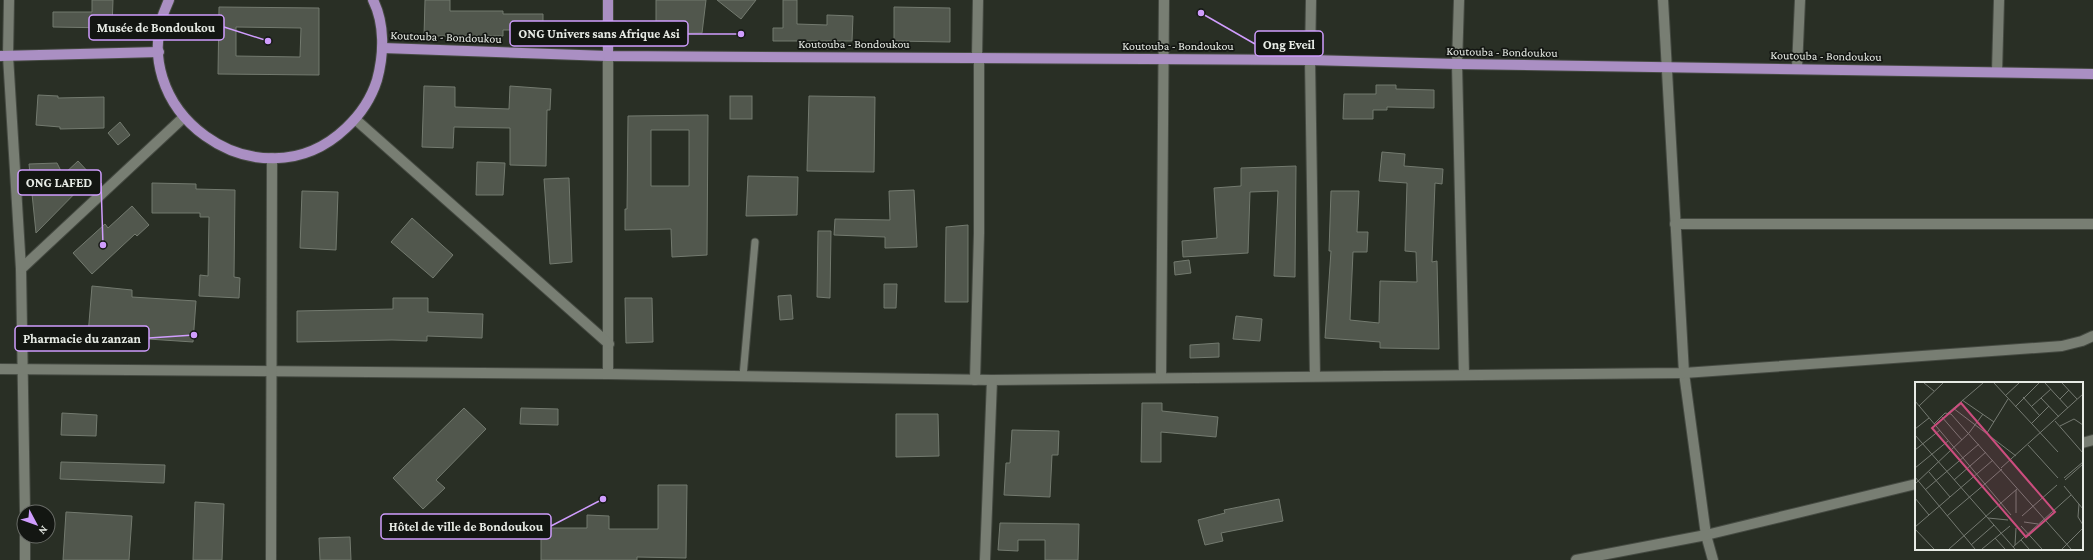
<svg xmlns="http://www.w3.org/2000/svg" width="2093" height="560" font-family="'Crimson Pro',serif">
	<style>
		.building { fill: #51574d; stroke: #737a6f; fill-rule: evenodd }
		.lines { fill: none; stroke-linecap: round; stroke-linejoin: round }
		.lane-casing { stroke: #454a42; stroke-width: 9 }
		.street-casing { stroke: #454a42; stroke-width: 12 }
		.primary-casing { stroke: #454a42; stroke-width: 12 }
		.lane { stroke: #787e73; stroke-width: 7 }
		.street { stroke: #787e73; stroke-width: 10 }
		.primary { stroke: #aa8fc3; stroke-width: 10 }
		.labels { text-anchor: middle; stroke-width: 3.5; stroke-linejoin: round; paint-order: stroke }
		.street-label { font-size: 12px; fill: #e7ebe5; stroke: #131612 }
		.inset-road { fill: none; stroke: #757a72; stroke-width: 1 }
		.view { fill: #cb4d7e; fill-opacity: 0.15; stroke: #cb4d7e; stroke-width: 2 }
		.inset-edge { fill: none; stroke: #e7ebe5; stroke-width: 2 }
		.leader { fill: none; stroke: #d09dfe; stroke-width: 1.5 }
		.callout-dot { fill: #d09dfe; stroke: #131612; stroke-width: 1.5 }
		.callout { fill: #131612; stroke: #d09dfe; stroke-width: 1.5 }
		.callout-label { font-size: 13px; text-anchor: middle; font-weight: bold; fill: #e7ebe5 }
	</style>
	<rect width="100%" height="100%" fill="#292f25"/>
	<g class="building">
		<polygon points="92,0 113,0 112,28 53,27 53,12 92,12"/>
		<polygon points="425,0 450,0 450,11 503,11 503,14 543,14 543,30 503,30 503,36 424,36"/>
		<polygon points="656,0 706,0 702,33 656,34"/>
		<polygon points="717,0 756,0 741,19"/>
		<polygon points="783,0 797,0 797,24 827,25 827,15 853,16 852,41 773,41 773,28 783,28"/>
		<path d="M219 7 319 8V75L218 74ZM236 27 301 28 300 57 236 56Z"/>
		<polygon points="894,7 950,8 950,42 894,41"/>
		<polygon points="1376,85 1396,85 1396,89 1434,90 1434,108 1387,107 1387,110 1373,110 1373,119 1343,119 1344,94 1376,94"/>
		<polygon points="424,86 455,87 455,107 509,109 510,86 551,89 550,110 547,110 546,166 510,165 510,128 454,127 453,148 422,147"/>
		<polygon points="38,95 58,96 58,98 104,97 104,128 60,129 60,127 36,125"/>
		<rect x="730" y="96" width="22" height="23"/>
		<polygon points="809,96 875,97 874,172 807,171"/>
		<path d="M708 115 707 255 672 257 671 229 625 230V209H627L628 116ZM651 130H689V186H651Z"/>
		<polygon points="120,122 130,135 118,145 108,133"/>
		<polygon points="1382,152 1405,154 1404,166 1443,169 1442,184 1435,183 1432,262 1437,261 1439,349 1380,348 1380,342 1325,338 1331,251 1329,251 1331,191 1359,191 1357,232 1368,232 1367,252 1353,252 1350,320 1379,323 1380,281 1417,282 1416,252 1405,251 1407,183 1379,181"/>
		<polygon points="78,161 92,176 36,233 29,164 57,163 63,175"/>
		<polygon points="477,162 505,163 503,195 476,195"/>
		<polygon points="1296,166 1295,277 1274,276 1278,191 1250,192 1248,253 1183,257 1182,241 1217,238 1214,188 1241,186 1241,168"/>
		<polygon points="748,176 798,177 797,215 746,216"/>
		<polygon points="569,178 572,262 550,264 544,179"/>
		<polygon points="152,183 196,184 196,189 235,190 234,277 240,278 239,298 199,296 200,275 208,276 209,217 200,217 200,213 152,213"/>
		<polygon points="914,190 917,247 885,248 885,237 834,235 835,219 890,220 889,191"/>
		<polygon points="302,191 338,192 336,250 300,248"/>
		<polygon points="132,206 149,225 137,236 135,234 92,274 73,253 105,224 108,228"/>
		<polygon points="412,218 453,255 433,278 391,242"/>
		<polygon points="968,225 968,302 945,302 946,227"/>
		<polygon points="818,231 831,231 830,298 817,297"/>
		<polygon points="1189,260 1191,273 1175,275 1174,262"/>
		<polygon points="884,284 897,284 896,308 884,308"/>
		<polygon points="92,286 132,290 132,297 196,301 193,342 88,335"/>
		<polygon points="791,295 793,319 780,320 778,296"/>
		<polygon points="393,298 428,298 428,312 483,314 482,338 427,336 427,341 392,340 297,342 297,311 393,309"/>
		<polygon points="625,298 652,298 653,342 626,343"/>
		<polygon points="1236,316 1262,319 1260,341 1233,339"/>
		<polygon points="1219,343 1219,357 1190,358 1190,345"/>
		<polygon points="1142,403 1162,403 1162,411 1218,417 1216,437 1161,432 1161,462 1141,462"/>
		<polygon points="464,408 486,429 436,480 445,488 423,509 393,478"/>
		<polygon points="521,408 558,409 558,425 520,424"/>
		<polygon points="62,413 97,415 96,436 61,435"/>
		<polygon points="896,414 938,414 939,456 896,457"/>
		<polygon points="1012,430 1059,431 1058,455 1052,455 1050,497 1004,495 1006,463 1010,463"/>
		<polygon points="61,462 165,465 164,483 60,479"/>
		<polygon points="658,485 687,485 686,558 637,557 637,560 541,560 541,528 587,528 587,515 609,516 609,529 658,529"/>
		<polygon points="1279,499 1283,521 1221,533 1223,541 1205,545 1198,520 1225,513 1224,510"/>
		<polygon points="195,502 224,504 222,560 193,560"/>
		<polygon points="66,512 132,516 129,560 63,560"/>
		<polygon points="1000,523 1079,524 1078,560 1045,560 1045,540 1018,540 1018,551 998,550"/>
		<polygon points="350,537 351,560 320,560 319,538"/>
	</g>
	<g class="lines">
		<defs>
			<polyline id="lane" points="743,376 755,242"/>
			<g id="street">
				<polyline points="9,0 8,56 21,269 25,512"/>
				<polyline points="1311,0 1310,60 1315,376"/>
				<polyline points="1459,0 1457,64 1464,375"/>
				<polyline points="1663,0 1684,373 1706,535 1713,560"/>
				<polyline points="608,56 608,374"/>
				<polyline points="977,57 978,0"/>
				<polyline points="1797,68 1800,0"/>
				<polyline points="1997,72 1999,0"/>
				<polyline points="355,119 609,344"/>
				<polyline points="1675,224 2093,224"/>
				<polyline points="21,269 184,117"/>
				<polyline points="0,369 608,374 992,380 1684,373 2062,346 2082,341 2093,336"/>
				<polyline points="1161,377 1164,0"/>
				<polyline points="975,380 979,233 979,57"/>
				<polyline points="2082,443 2093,440"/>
				<polyline points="25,536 25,560"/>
				<polyline points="271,560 272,158"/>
				<polyline points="985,560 992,380"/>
				<polyline points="1576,560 1706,535 1916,484"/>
			</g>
			<g id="primary">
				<path d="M169 0C117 109 259 211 346 128 360 115 371 99 377 80 384 54 385 24 373 0"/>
				<polyline points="383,48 608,56 1310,60 1457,64 2093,74"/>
				<polyline points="0,56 159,52"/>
				<polyline points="608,56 608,0"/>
			</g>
		</defs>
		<use href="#lane" class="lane-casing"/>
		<use href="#street" class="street-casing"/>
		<use href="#primary" class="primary-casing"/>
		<use href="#lane" class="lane"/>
		<use href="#street" class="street"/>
		<use href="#primary" class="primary"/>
	</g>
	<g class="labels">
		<g class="street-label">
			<text transform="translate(446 37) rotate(2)" y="4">Koutouba - Bondoukou</text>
			<text x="854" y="48">Koutouba - Bondoukou</text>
			<text x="1178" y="50">Koutouba - Bondoukou</text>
			<text transform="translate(1502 52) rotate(1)" y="4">Koutouba - Bondoukou</text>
			<text transform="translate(1826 56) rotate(1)" y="4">Koutouba - Bondoukou</text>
		</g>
	</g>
	<g transform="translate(1915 382)">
		<rect width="168" height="168" fill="#292f25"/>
		<path class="inset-road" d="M9 1 19 9M79 1 143 70M130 1 153 26M147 1 162 17M90 14 104 1M108 15 125 34M126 16 144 35M145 17 154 8M47 18 79 40M0 19 96 133M4 24 28 1M117 24 136 7M100 25 124 1M38 26 101 74M33 31 68 1M26 34 47 58M140 39 168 71M19 42 30 31 36 32 156 167M116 42 134 24M145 44 159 37 168 43M0 47 14 36M72 51 93 17M0 53 100 167M113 63 143 96M0 68 25 48M0 86 33 59M86 86 168 12M14 90 35 115M0 95 60 167M149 96 168 80M39 98 71 70M150 98 168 82M0 102 54 51 68 32M70 102 87 87M149 104 168 127M10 108 64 62M0 116 14 133M86 121 102 107M164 122 163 135 168 143M101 131V108M32 134 70 102M107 134 142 103M73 136 93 138M109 140 123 142M106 144 127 167M0 145 78 78M0 147 19 167M80 156 90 167M106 158 114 167M56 163 79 143M100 163 101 146M98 165 156 113M34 167 86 121M67 167 95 144M147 167 168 146"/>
		<path class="view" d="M46 21 140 130 111 155 17 46Z"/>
		<rect width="168" height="168" class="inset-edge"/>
	</g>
	<path class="leader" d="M268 41L224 27M741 34L688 34M1201 13L1255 44M103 245L101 183M194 335L149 338M603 499L551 526"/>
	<g class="callout-dot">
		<circle cx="268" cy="41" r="4"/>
		<circle cx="741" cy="34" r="4"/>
		<circle cx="1201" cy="13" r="4"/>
		<circle cx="103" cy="245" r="4"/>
		<circle cx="194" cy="335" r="4"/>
		<circle cx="603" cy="499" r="4"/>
	</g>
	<g class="callout">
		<rect x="89" y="15" width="135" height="25" rx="4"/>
		<rect x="510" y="21" width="178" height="25" rx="4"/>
		<rect x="1255" y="31" width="68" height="25" rx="4"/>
		<rect x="18" y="170" width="83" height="25" rx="4"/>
		<rect x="15" y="326" width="134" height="25" rx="4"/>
		<rect x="381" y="514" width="170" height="25" rx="4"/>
	</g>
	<g class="callout-label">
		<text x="156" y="32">Musée de Bondoukou</text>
		<text x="599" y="38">ONG Univers sans Afrique Asi</text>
		<text x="1289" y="49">Ong Eveil</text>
		<text x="59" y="187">ONG LAFED</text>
		<text x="82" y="343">Pharmacie du zanzan</text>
		<text x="466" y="531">Hôtel de ville de Bondoukou</text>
	</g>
	<g transform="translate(36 524) rotate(131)"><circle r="19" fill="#131612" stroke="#686b66"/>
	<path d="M0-3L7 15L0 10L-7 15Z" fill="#d09dfe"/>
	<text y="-6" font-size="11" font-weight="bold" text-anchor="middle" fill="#e7ebe5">N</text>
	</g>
</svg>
